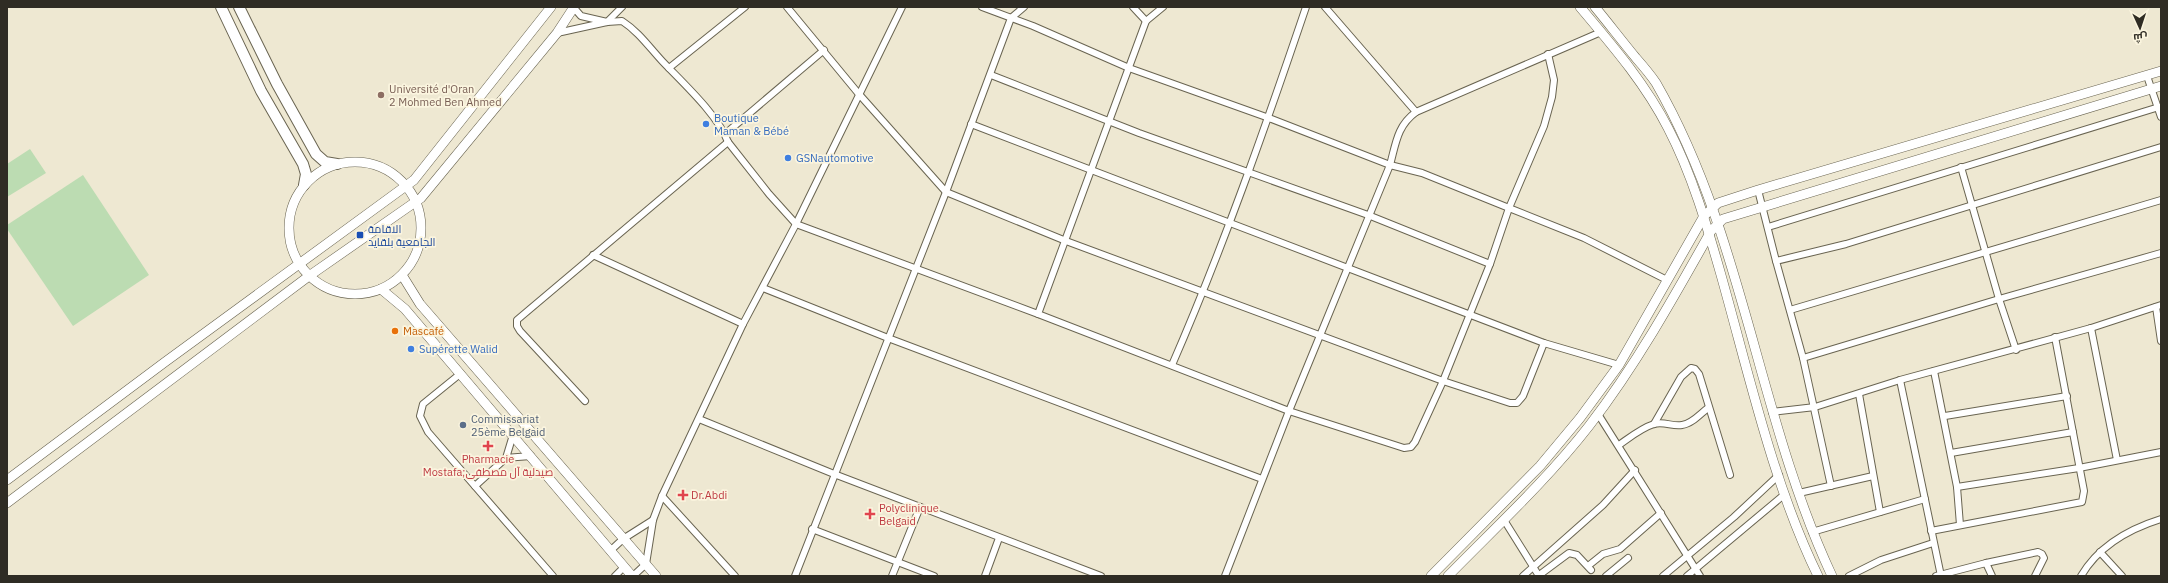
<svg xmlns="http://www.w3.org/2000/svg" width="2168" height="583" font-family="'IBM Plex Sans',Cairo,sans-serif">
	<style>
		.pitch { fill: #bcdcb2 }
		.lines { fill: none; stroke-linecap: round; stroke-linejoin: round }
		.minor-casing { stroke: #696451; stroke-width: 8 }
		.secondary-casing { stroke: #696451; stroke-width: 10 }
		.trunk-casing { stroke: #696451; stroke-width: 12 }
		.minor { stroke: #fff; stroke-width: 6 }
		.secondary { stroke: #fff; stroke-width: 9 }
		.trunk { stroke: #fff; stroke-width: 10 }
		.education-dot { fill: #8d6e63; stroke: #fbf5df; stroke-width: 1.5 }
		.shop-dot { fill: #3f7fe0; stroke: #fbf5df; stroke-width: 1.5 }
		.transit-dot { fill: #1a4fb4; stroke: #fbf5df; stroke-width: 1.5 }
		.food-dot { fill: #e8710a; stroke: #fbf5df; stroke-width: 1.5 }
		.service-dot { fill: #5c6f8a; stroke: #fbf5df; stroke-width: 1.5 }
		.health-dot { fill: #e0444e; stroke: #fbf5df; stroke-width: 1.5 }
		.labels { text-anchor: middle; stroke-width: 3.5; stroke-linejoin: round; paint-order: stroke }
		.education-label { font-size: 11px; fill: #785e54; stroke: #fbf5df; text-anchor: start }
		.shop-label { font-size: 11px; fill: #366cbe; stroke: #fbf5df; text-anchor: start }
		.transit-label { font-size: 11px; fill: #164399; stroke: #fbf5df; text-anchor: start }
		.food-label { font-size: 11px; fill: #c56008; stroke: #fbf5df; text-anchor: start }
		.service-label { font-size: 11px; fill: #4e5e75; stroke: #fbf5df; text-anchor: start }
		.health-label { font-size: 11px; fill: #be3a42; stroke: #fbf5df; text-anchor: start }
	</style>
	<rect width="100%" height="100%" fill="#eee8d2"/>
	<g class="pitch">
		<polygon points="30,149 46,173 7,197 7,164"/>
		<polygon points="83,175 149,275 73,326 7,229 7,225"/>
	</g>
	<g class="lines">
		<defs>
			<g id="minor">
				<polyline points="787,7 858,93 946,192 1066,241 1443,381 1510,403 1517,403 1523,396 1544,343"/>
				<polyline points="982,7 1033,26 1129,68 1269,118 1390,165 1422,173 1509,208 1584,238 1667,280"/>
				<polyline points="1133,7 1146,21"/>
				<polyline points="1325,7 1416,112"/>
				<path d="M607 22 622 21C639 32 649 47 663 62 683 83 718 115 728 142L769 194 796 224 1038 314 1289 411 1404 448 1411 447 1415 442 1443 381 1490 264 1509 208 1544 126 1552 97 1554 80 1548 54"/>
				<polyline points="607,22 622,7"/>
				<polyline points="557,33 607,22 581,16 574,8"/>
				<polyline points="669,68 745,7"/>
				<polyline points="991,75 1139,133 1368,215 1490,264"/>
				<polyline points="2147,76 2161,117"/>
				<polyline points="971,124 1544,343 1619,365"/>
				<polyline points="725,134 824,50"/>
				<polyline points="1961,167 1999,299 2016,350"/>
				<polyline points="1758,190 1776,261"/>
				<polyline points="1768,227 2159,107"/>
				<polyline points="593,255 743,324"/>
				<polyline points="763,288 888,338 1262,479"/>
				<polyline points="2156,307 2161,341"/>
				<polyline points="1790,310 2161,200"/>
				<polyline points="1038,314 1146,21 1163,7"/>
				<polyline points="2091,328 2117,460"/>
				<polyline points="1803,358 1999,299 2161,253"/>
				<path d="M1172 365C1223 248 1265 128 1306 7"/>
				<polyline points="1934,371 1957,487 1960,525"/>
				<polyline points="460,374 423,404 420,416 428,432 553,576"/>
				<polyline points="1900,380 1941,576"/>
				<polyline points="1859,394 1880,512"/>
				<polyline points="585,401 520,331 517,326 517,320 728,142"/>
				<polyline points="1772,412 1815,407 1900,380 2091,328 2161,305"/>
				<polyline points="1598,414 1700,576"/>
				<polyline points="1945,416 2067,396"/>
				<polyline points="699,419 834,474 1101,576"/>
				<polyline points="1654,424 1681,377 1691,368 1695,369 1699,374 1730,475"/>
				<polyline points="513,435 506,458 531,456"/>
				<path d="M1619 445C1629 438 1641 428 1654 424 1664 421 1673 427 1682 425 1692 424 1701 413 1708 408"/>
				<polyline points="1951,453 2073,432"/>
				<polyline points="475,486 506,458"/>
				<polyline points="1831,486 1803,358 1776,261 1846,244 2161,147"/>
				<polyline points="1957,487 2079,468 2161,452"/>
				<polyline points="1799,493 1873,476"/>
				<polyline points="662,496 735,576"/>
				<polyline points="1504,520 1539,576"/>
				<polyline points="812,529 934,576"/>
				<polyline points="1931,531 2082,502 2084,491 2055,337"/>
				<polyline points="1812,532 1925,499"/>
				<polyline points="610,551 623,539 653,520"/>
				<polyline points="2100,552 2122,576"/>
				<polyline points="1986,563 1992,576"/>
				<polyline points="1588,566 1603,554 1620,549 1661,513"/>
				<polyline points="615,576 624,567"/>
				<polyline points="633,576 646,564 653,520 662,496 743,324 796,224 902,7"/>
				<polyline points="795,576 946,192 1011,18 1024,7"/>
				<polyline points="892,576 920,507"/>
				<polyline points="985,576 999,538"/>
				<path d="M1225 576 1289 411 1390 165C1396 143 1397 126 1416 112L1601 32"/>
				<polyline points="1523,576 1603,505 1635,470"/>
				<polyline points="1538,576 1569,553 1577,555 1591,570"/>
				<polyline points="1606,576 1628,558"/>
				<polyline points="1663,576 1734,517 1779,475"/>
				<polyline points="1687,576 1785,494"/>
				<polyline points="1849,576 1881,560 1933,543"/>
				<polyline points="1936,576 1986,563 2038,552 2042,554 2044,558 2035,576"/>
				<path d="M2081 576C2098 547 2129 529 2161 519"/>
			</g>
			<g id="secondary">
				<path d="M1580 7C1612 45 1645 83 1668 128 1692 174 1707 226 1721 275 1749 374 1773 484 1818 576"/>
				<path d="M1595 7C1609 24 1622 41 1636 58 1643 66 1650 74 1656 83 1745 238 1757 416 1832 576"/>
				<circle cx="355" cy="228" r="66"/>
				<polyline points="402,275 420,304 656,576"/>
				<polyline points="381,289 405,309 632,576"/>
				<polyline points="7,480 165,362 414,180 551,7"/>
				<polyline points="7,503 309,276 421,198 557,33 574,7"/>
				<polyline points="1431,576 1540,466 1580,418 1619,365 1704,216 1718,203 1758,190 2161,71"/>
				<path d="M1448 576C1496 527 1547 480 1589 426 1636 365 1674 297 1711 231L1723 219 2161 86"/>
			</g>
			<g id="trunk">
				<polyline points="221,7 261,91 303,164 306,174 304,185"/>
				<polyline points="239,7 277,84 316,154 325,162 337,164"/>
			</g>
		</defs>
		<use href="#minor" class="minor-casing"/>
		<use href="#secondary" class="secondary-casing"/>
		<use href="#trunk" class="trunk-casing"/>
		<use href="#minor" class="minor"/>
		<use href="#secondary" class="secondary"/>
		<use href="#trunk" class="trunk"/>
	</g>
	<circle class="education-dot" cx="381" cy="95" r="4"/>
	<g class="shop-dot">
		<circle cx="706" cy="124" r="4"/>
		<circle cx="788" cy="158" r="4"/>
		<circle cx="411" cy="349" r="4"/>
	</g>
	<rect class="transit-dot" x="356" y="231" width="8" height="8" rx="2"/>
	<circle class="food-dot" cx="395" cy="331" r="4"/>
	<circle class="service-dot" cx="463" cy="425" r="4"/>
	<g class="health-dot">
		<path d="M486 440h4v4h4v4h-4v4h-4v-4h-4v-4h4z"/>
		<path d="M681 489h4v4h4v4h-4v4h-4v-4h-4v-4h4z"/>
		<path d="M868 508h4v4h4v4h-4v4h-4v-4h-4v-4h4z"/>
	</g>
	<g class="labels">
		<g class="education-label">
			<text x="389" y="93">Université d'Oran<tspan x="389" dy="13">2 Mohmed Ben Ahmed</tspan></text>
		</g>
		<g class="shop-label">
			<text x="714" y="122">Boutique<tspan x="714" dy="13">Maman &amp; Bébé</tspan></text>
			<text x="796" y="162">GSNautomotive</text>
			<text x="419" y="353">Supérette Walid</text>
		</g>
		<g class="transit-label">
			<text x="368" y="233">الاقامة<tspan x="368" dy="13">الجامعية بلقايد</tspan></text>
		</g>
		<g class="food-label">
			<text x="403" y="335">Mascafé</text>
		</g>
		<g class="service-label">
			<text x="471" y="423">Commissariat<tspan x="471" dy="13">25ème Belgaid</tspan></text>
		</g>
		<g class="health-label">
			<text x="488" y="463" text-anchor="middle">Pharmacie<tspan x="488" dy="13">Mostafa;صيدلية آل مصطفى</tspan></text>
			<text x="691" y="499">Dr.Abdi</text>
			<text x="879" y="512">Polyclinique<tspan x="879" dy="13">Belgaid</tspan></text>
		</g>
	</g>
	<rect width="2168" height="583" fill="none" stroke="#2f2c24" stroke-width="16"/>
	<g transform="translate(2140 28) rotate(177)" stroke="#fbf5df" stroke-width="3" paint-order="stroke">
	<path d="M0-3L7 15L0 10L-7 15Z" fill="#2f2c24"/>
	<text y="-6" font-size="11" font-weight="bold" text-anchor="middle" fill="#2f2c24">ش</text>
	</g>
</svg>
